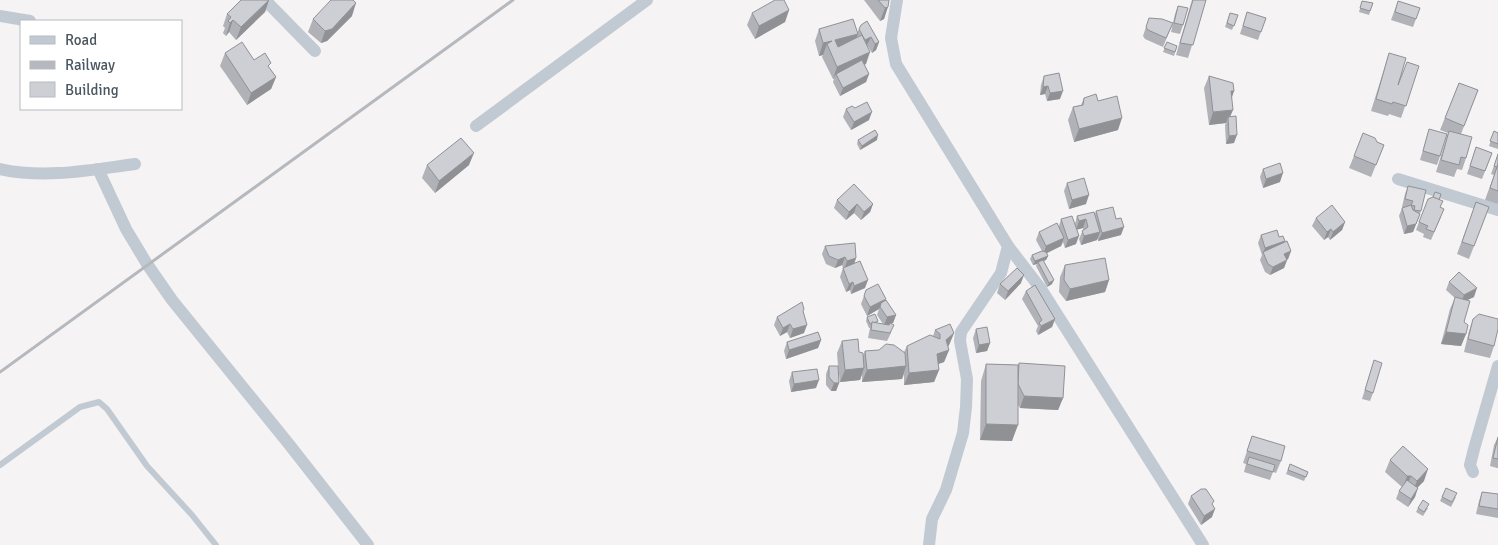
<svg xmlns="http://www.w3.org/2000/svg" width="1498" height="545" font-family="Signika,sans-serif">
	<style>
		.lines { fill: none; stroke-linecap: round; stroke-linejoin: round }
		.service { stroke: #c1cad2; stroke-width: 6 }
		.minor { stroke: #c1cad2; stroke-width: 12 }
		.rail { stroke: #b5b8bd; stroke-width: 3 }
		.wall { fill: #b0b2b7 }
		.shaded-wall { fill: #909195 }
		.building { fill: #cdcfd5; stroke: #909195 }
	</style>
	<rect width="100%" height="100%" fill="#f5f3f3"/>
	<g class="lines">
		<polyline class="service" points="0,465 80,407 99,402 107,409 147,466 192,515 216,545"/>
		<g class="minor">
			<polyline points="265,0 315,51"/>
			<polyline points="897,0 891,38 896,64 1008,246 1041,289 1203,545"/>
			<polyline points="0,16 30,21"/>
			<polyline points="476,126 647,0"/>
			<path d="M0 169C45 179 90 170 135 164"/>
			<polyline points="98,169 126,229 147,264 172,300 288,443 368,545"/>
			<polyline points="1398,179 1498,210"/>
			<polyline points="1473,472 1470,465 1474,449 1498,366"/>
			<polyline points="929,545 932,519 946,490 963,433 966,407 967,379 960,341 961,332 1001,273 1008,246"/>
		</g>
		<polyline class="rail" points="0,372 513,0"/>
	</g>
	<g class="wall">
		<polygon points="269,0 265,12 236,40 229,32 226,36 223,33 225,28 223,26 227,14"/>
		<polygon points="864,0 889,0 884,19 880,21"/>
		<polygon points="1192,0 1206,0 1188,58 1176,55"/>
		<polygon points="1362,1 1373,3 1369,15 1359,12"/>
		<polygon points="1398,1 1420,8 1413,27 1391,20"/>
		<polygon points="1178,6 1183,25 1180,34 1171,32 1175,14"/>
		<polygon points="789,10 785,22 755,39 747,25 752,13"/>
		<polygon points="1247,12 1266,18 1258,40 1240,34"/>
		<polygon points="1230,13 1238,15 1232,30 1225,27"/>
		<polygon points="352,16 327,41 321,43 308,32 313,19"/>
		<polygon points="1149,18 1173,23 1163,47 1145,39 1143,36"/>
		<polygon points="819,29 857,33 859,29 879,42 876,50 872,53 867,45 866,64 864,65 869,74 866,82 840,96 833,82 834,79 833,79 822,57 823,55 819,56 815,41"/>
		<polygon points="1167,42 1177,46 1174,56 1163,52"/>
		<polygon points="225,53 254,60 269,67 276,77 271,89 247,105 220,66"/>
		<polygon points="1389,53 1398,85 1419,66 1401,118 1389,114 1388,116 1371,111"/>
		<polygon points="1044,76 1060,99 1047,101 1045,94 1040,95 1041,85"/>
		<polygon points="1209,76 1234,91 1231,99 1230,117 1234,143 1226,144 1225,125 1226,123 1209,125 1204,88"/>
		<polygon points="1459,83 1478,90 1461,134 1466,158 1462,170 1457,169 1454,177 1436,172 1448,133 1440,130"/>
		<polygon points="1084,98 1098,101 1118,130 1074,142 1068,120 1073,107 1081,105"/>
		<polygon points="846,109 869,120 851,130 843,117"/>
		<polygon points="1429,129 1440,156 1437,165 1420,160"/>
		<polygon points="1494,131 1498,133 1498,149 1489,146"/>
		<polygon points="858,140 877,140 860,150 857,144"/>
		<polygon points="1377,142 1384,145 1371,177 1349,168 1354,156"/>
		<polygon points="1476,147 1492,153 1482,179 1467,174"/>
		<polygon points="1498,154 1498,204 1485,200 1494,175 1491,174"/>
		<polygon points="427,165 469,165 435,193 422,178"/>
		<polygon points="1263,169 1280,182 1263,188 1260,177"/>
		<polygon points="1067,183 1086,204 1069,209 1064,191"/>
		<polygon points="1408,186 1421,211 1413,232 1404,234 1399,216 1402,208 1403,208 1402,207 1405,194"/>
		<polygon points="837,200 873,204 870,212 861,220 854,213 846,220 834,208"/>
		<polygon points="1439,200 1441,208 1441,217 1431,240 1423,237 1424,234 1416,230 1419,222"/>
		<polygon points="1476,202 1489,207 1469,259 1457,254"/>
		<polygon points="1096,211 1121,235 1098,241 1098,238 1097,240 1081,245 1079,239 1083,230 1083,228 1076,229 1076,244 1065,248 1063,242 1061,246 1047,253 1048,256 1046,260 1043,261 1052,284 1047,287 1036,266 1037,264 1033,265 1030,259 1032,255 1042,251 1036,240 1039,232 1059,226 1061,219 1075,224 1077,216 1095,214"/>
		<polygon points="1316,218 1345,222 1342,230 1330,240 1328,237 1324,240 1312,226"/>
		<polygon points="1261,235 1279,237 1291,251 1288,259 1287,260 1284,268 1270,275 1265,272 1260,260 1262,255 1258,243"/>
		<polygon points="825,246 856,258 854,264 865,288 851,294 850,290 846,292 840,277 843,268 842,265 835,268 826,264 822,254"/>
		<polygon points="1065,265 1109,280 1105,292 1066,301 1059,292 1060,277"/>
		<polygon points="1449,282 1474,297 1467,300 1464,322 1466,334 1461,346 1441,344 1450,309 1455,298 1446,290"/>
		<polygon points="1021,283 1005,300 997,293 1000,284"/>
		<polygon points="1026,291 1055,319 1052,327 1038,335 1036,331 1038,326 1022,299"/>
		<polygon points="864,296 885,301 896,315 893,323 892,323 891,333 887,341 868,338 870,328 869,328 866,321 867,317 878,321 877,323 883,324 877,315 879,309 867,316 861,304"/>
		<polygon points="803,312 804,333 790,338 787,332 780,336 774,325 777,317"/>
		<polygon points="1473,319 1494,346 1490,358 1464,352 1469,331"/>
		<polygon points="976,329 990,343 987,351 976,353 973,338"/>
		<polygon points="935,330 954,333 949,345 948,347 949,350 944,362 938,364 939,370 934,382 904,385 904,374 902,379 862,382 862,374 860,380 840,382 838,366 839,383 836,391 831,391 826,385 826,374 829,366 838,366 837,353 842,341 859,352 863,356 865,351 904,352 907,346 933,336"/>
		<polygon points="821,340 818,348 786,359 784,351 787,342"/>
		<polygon points="1374,360 1373,393 1370,401 1362,399"/>
		<polygon points="1019,363 1063,398 1058,410 1020,408 1018,405 1012,441 980,440 981,381 986,364 1018,365"/>
		<polygon points="792,372 816,388 791,392 789,381"/>
		<polygon points="1252,436 1281,461 1276,473 1273,472 1270,480 1244,472 1246,464 1243,463"/>
		<polygon points="1498,437 1498,468 1497,468 1490,466 1494,445"/>
		<polygon points="1390,460 1424,481 1417,488 1415,497 1408,507 1396,499 1399,491 1402,487 1385,472"/>
		<polygon points="1290,464 1308,472 1304,481 1286,474"/>
		<polygon points="1482,492 1498,494 1498,518 1476,514 1479,501"/>
		<polygon points="1191,496 1212,504 1212,517 1201,525 1188,504"/>
		<polygon points="1442,497 1456,497 1451,507 1440,501"/>
		<polygon points="1418,508 1428,508 1423,516 1416,512"/>
	</g>
	<g class="shaded-wall">
		<polygon points="269,0 265,12 236,40 241,27"/>
		<polygon points="356,3 352,16 327,41 321,43 325,31"/>
		<polygon points="888,7 884,19 880,21 885,8"/>
		<polygon points="789,10 785,22 755,39 759,26"/>
		<polygon points="233,20 229,32 226,36 230,23"/>
		<polygon points="858,34 853,46 831,52 835,40"/>
		<polygon points="871,37 867,45 865,40"/>
		<polygon points="832,41 827,44 823,55 819,56 823,43"/>
		<polygon points="879,42 876,50 872,53 875,44"/>
		<polygon points="870,52 866,64 837,77 836,74 833,79 837,67"/>
		<polygon points="869,74 866,82 840,96 843,88"/>
		<polygon points="276,77 271,89 247,105 251,93"/>
		<polygon points="1048,86 1045,94 1040,95 1043,87"/>
		<polygon points="1063,91 1060,99 1047,101 1050,93"/>
		<polygon points="1231,91 1234,91 1230,103"/>
		<polygon points="1233,110 1228,122 1228,117 1226,123 1209,125 1213,112"/>
		<polygon points="872,112 869,120 851,130 854,122"/>
		<polygon points="1122,118 1118,130 1074,142 1079,129"/>
		<polygon points="878,135 877,140 860,150 862,146"/>
		<polygon points="1237,135 1234,143 1226,144 1229,136"/>
		<polygon points="474,153 469,165 435,193 439,181"/>
		<polygon points="1283,173 1280,182 1263,188 1266,179"/>
		<polygon points="1089,195 1086,204 1069,209 1072,200"/>
		<polygon points="857,204 854,213 846,220 849,212"/>
		<polygon points="873,204 870,212 861,220 864,212"/>
		<polygon points="1420,214 1413,232 1404,234 1407,226"/>
		<polygon points="1086,219 1083,228 1076,230 1079,221"/>
		<polygon points="1345,222 1342,230 1330,240 1333,232"/>
		<polygon points="1124,227 1121,235 1098,241 1102,233"/>
		<polygon points="1331,229 1328,237 1324,240 1327,232"/>
		<polygon points="1100,232 1097,240 1081,245 1084,236"/>
		<polygon points="1079,236 1076,244 1065,248 1068,240"/>
		<polygon points="1064,238 1061,246 1043,255 1046,246"/>
		<polygon points="1285,241 1282,250 1263,253 1265,248"/>
		<polygon points="1291,251 1288,259 1281,262 1284,254"/>
		<polygon points="1048,256 1046,260 1038,263 1038,262 1037,264 1033,265 1035,261"/>
		<polygon points="845,257 842,265 835,268 838,260"/>
		<polygon points="856,258 853,267 844,270 847,261"/>
		<polygon points="1287,260 1284,268 1270,275 1273,267"/>
		<polygon points="1024,275 1021,283 1005,300 1008,291"/>
		<polygon points="868,280 865,288 851,294 854,286"/>
		<polygon points="1054,280 1052,284 1047,287 1049,283"/>
		<polygon points="1109,280 1105,292 1066,301 1070,289"/>
		<polygon points="853,282 850,290 846,292 849,284"/>
		<polygon points="1477,288 1474,297 1461,303 1464,295"/>
		<polygon points="886,299 883,307 880,307 879,309 867,316 870,307"/>
		<polygon points="896,315 893,323 884,326 887,317"/>
		<polygon points="1055,319 1052,327 1038,335 1041,326"/>
		<polygon points="790,324 787,332 780,336 783,328"/>
		<polygon points="807,325 804,333 790,338 793,329"/>
		<polygon points="1446,332 1466,334 1461,346 1441,344"/>
		<polygon points="954,333 949,345 941,352 946,340"/>
		<polygon points="821,340 818,348 786,359 789,350"/>
		<polygon points="990,343 987,351 976,353 979,345"/>
		<polygon points="949,350 944,362 933,366 937,354"/>
		<polygon points="906,366 902,379 862,382 867,370"/>
		<polygon points="864,368 860,380 840,382 845,370"/>
		<polygon points="939,370 934,382 904,385 909,373"/>
		<polygon points="819,380 816,388 791,392 794,384"/>
		<polygon points="834,383 839,383 836,391 831,391"/>
		<polygon points="1024,396 1063,398 1058,410 1020,408"/>
		<polygon points="986,424 1018,425 1012,441 980,440"/>
		<polygon points="1428,469 1424,481 1412,493 1417,481"/>
		<polygon points="1407,476 1411,476 1406,488 1403,488"/>
		<polygon points="1418,488 1415,497 1408,507 1411,499"/>
		<polygon points="1215,509 1212,517 1201,525 1204,516"/>
	</g>
	<g class="building">
		<polygon points="241,0 269,0 241,27 233,20 230,23 228,21 231,17 227,14"/>
		<polygon points="331,0 353,0 356,3 332,29 325,31 313,19"/>
		<polygon points="775,0 784,0 789,10 759,26 752,13"/>
		<polygon points="878,0 889,0 888,7 885,8"/>
		<polygon points="1193,0 1206,0 1193,45 1180,43"/>
		<polygon points="1362,1 1373,3 1370,11 1360,8"/>
		<polygon points="1398,1 1420,8 1416,19 1395,12"/>
		<polygon points="1178,6 1188,8 1183,25 1174,23"/>
		<polygon points="1247,12 1266,18 1261,32 1243,26"/>
		<polygon points="1230,13 1238,15 1234,26 1227,23"/>
		<polygon points="1149,18 1162,19 1173,23 1166,38 1148,30 1146,27"/>
		<polygon points="853,19 858,34 835,40 838,47 862,35 870,52 837,67 827,44 832,41 823,43 819,29"/>
		<polygon points="867,21 879,42 875,44 871,37 865,40 859,29 861,25"/>
		<polygon points="242,42 254,60 265,53 271,63 268,66 276,77 251,93 225,53"/>
		<polygon points="1167,42 1177,46 1175,52 1164,48"/>
		<polygon points="1389,53 1406,58 1398,85 1407,62 1419,66 1406,106 1393,102 1392,104 1376,99"/>
		<polygon points="862,60 869,74 843,88 836,74"/>
		<polygon points="1059,73 1063,91 1050,93 1048,86 1043,87 1044,76"/>
		<polygon points="1209,76 1233,83 1234,91 1231,91 1233,110 1213,112"/>
		<polygon points="1459,83 1478,90 1464,126 1445,118"/>
		<polygon points="1096,94 1098,101 1117,96 1122,118 1079,129 1073,107 1083,105 1084,98"/>
		<polygon points="867,102 872,112 854,122 846,109 852,106 855,108"/>
		<polygon points="1236,116 1237,135 1229,136 1228,117"/>
		<polygon points="1429,129 1447,134 1440,156 1423,151"/>
		<polygon points="875,130 878,135 862,146 858,140"/>
		<polygon points="1449,131 1472,137 1466,158 1461,157 1459,165 1441,160"/>
		<polygon points="1494,131 1498,133 1498,144 1490,141"/>
		<polygon points="1363,133 1375,138 1377,142 1384,145 1376,165 1354,156"/>
		<polygon points="461,138 474,153 439,181 427,165"/>
		<polygon points="1476,147 1492,153 1485,171 1470,166"/>
		<polygon points="1498,154 1498,164 1497,167 1494,166"/>
		<polygon points="1280,163 1283,173 1266,179 1263,169"/>
		<polygon points="1498,164 1498,191 1490,188"/>
		<polygon points="1084,178 1089,195 1072,200 1067,183"/>
		<polygon points="854,184 873,204 864,212 857,204 849,212 837,200"/>
		<polygon points="1408,186 1426,190 1421,211 1414,210 1415,206 1411,205 1413,201 1405,199"/>
		<polygon points="1435,192 1441,194 1439,200 1433,197"/>
		<polygon points="1433,197 1443,201 1440,207 1444,209 1434,232 1426,229 1428,226 1419,222 1428,199"/>
		<polygon points="1476,202 1489,207 1474,246 1462,242"/>
		<polygon points="1332,205 1345,222 1333,232 1331,229 1327,232 1316,218"/>
		<polygon points="1411,205 1413,210 1420,214 1416,224 1407,226 1402,208"/>
		<polygon points="1113,207 1116,219 1121,218 1124,227 1102,233 1096,211"/>
		<polygon points="1094,212 1100,232 1084,236 1082,231 1088,227 1086,219 1079,221 1077,216"/>
		<polygon points="1072,216 1079,236 1068,240 1061,219"/>
		<polygon points="1057,223 1064,238 1046,246 1039,232"/>
		<polygon points="1277,230 1279,237 1283,236 1285,241 1265,248 1261,235"/>
		<polygon points="1287,241 1291,251 1284,254 1287,260 1273,267 1268,264 1263,252"/>
		<polygon points="855,243 856,258 847,261 845,257 838,260 829,256 825,246"/>
		<polygon points="1042,251 1046,252 1048,256 1035,261 1032,255"/>
		<polygon points="1105,258 1109,280 1070,289 1064,280 1065,265"/>
		<polygon points="1043,260 1054,280 1049,283 1038,262"/>
		<polygon points="860,261 868,280 854,286 853,282 849,284 843,268"/>
		<polygon points="1017,268 1024,275 1008,291 1000,284"/>
		<polygon points="1459,272 1477,288 1464,295 1449,282"/>
		<polygon points="878,284 886,299 870,307 864,296 866,290"/>
		<polygon points="1035,285 1055,319 1041,326 1039,323 1042,320 1026,291"/>
		<polygon points="1455,297 1470,301 1464,322 1468,325 1466,334 1446,332"/>
		<polygon points="886,300 896,315 887,317 880,307 881,303"/>
		<polygon points="802,302 804,309 803,311 807,325 793,329 790,324 783,328 777,317"/>
		<polygon points="875,314 878,321 874,323 872,322 872,324 870,324 867,317"/>
		<polygon points="1479,314 1498,319 1498,329 1494,346 1468,339 1473,319"/>
		<polygon points="872,322 889,325 890,323 894,325 890,333 871,330"/>
		<polygon points="950,324 954,333 946,340 949,350 937,354 939,370 909,373 907,346 930,335 940,339 940,334 935,330"/>
		<polygon points="987,327 990,343 979,345 976,329"/>
		<polygon points="818,332 821,340 789,350 787,342"/>
		<polygon points="858,339 859,352 863,353 864,368 845,370 842,341"/>
		<polygon points="886,344 894,345 905,353 906,366 867,370 865,351 879,350"/>
		<polygon points="1374,360 1382,363 1373,393 1365,390"/>
		<polygon points="1019,363 1065,366 1063,398 1024,396 1018,384"/>
		<polygon points="986,364 1018,365 1018,425 986,424"/>
		<polygon points="829,366 838,366 839,383 834,383 829,377"/>
		<polygon points="817,369 819,380 794,384 792,372"/>
		<polygon points="1252,436 1285,446 1281,461 1247,451"/>
		<polygon points="1498,437 1498,459 1493,458"/>
		<polygon points="1403,446 1428,469 1417,481 1411,476 1407,476 1390,460"/>
		<polygon points="1249,457 1275,465 1273,472 1247,464"/>
		<polygon points="1290,464 1308,472 1306,477 1288,470"/>
		<polygon points="1407,480 1418,488 1411,499 1399,491"/>
		<polygon points="1446,488 1457,493 1452,502 1442,497"/>
		<polygon points="1201,489 1206,489 1214,501 1212,504 1215,509 1204,516 1191,496"/>
		<polygon points="1482,492 1498,494 1498,509 1479,506"/>
		<polygon points="1423,500 1429,504 1424,512 1418,508"/>
	</g>
	<rect x="20" y="20" width="162" height="90" fill="#ffffff" stroke="#b7bbc0"/>
	<rect x="30" y="36" width="25" height="8" fill="#c1cad2" stroke="#b7bbc0"/>
	<text x="65" y="45" font-size="15" fill="#4a5661">Road</text>
	<rect x="30" y="61" width="25" height="8" fill="#b5b8bd" stroke="#b7bbc0"/>
	<text x="65" y="70" font-size="15" fill="#4a5661">Railway</text>
	<rect x="30" y="82" width="25" height="15" fill="#cdcfd5" stroke="#b7bbc0"/>
	<text x="65" y="95" font-size="15" fill="#4a5661">Building</text>
</svg>
